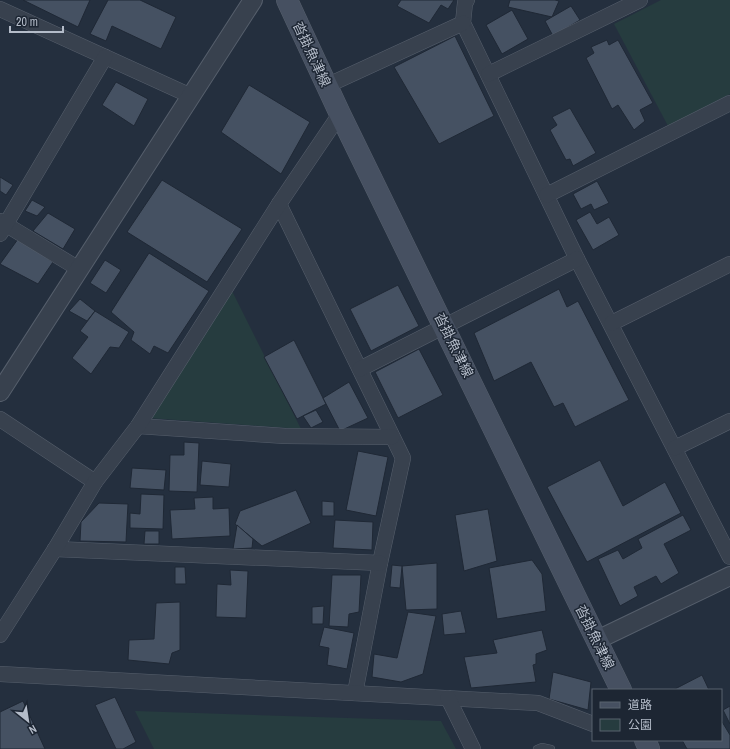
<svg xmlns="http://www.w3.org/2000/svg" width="730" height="749" font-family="'Archivo Narrow','Noto Sans JP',sans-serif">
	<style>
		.green { fill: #263c3f }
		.building { fill: #455162; stroke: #1f2835 }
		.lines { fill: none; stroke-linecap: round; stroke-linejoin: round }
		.service-casing { stroke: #565f6c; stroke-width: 8 }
		.minor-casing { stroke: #565f6c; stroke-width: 16 }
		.tertiary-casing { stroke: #565f6c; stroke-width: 20 }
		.secondary-casing { stroke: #565f6c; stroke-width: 22 }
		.service { stroke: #38414e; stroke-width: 7 }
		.minor { stroke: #38414e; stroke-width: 15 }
		.tertiary { stroke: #38414e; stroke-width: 18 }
		.secondary { stroke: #465061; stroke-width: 21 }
		.labels { text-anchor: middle; stroke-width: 3; stroke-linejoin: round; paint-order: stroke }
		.street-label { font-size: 14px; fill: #b4bcc9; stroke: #1d2633 }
	</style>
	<rect width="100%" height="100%" fill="#242f3e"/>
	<g class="green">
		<polygon points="661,0 730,0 730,94 668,126 614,24"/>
		<polygon points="232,291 301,429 149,418"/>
		<polygon points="135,711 441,721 456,749 154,749"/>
	</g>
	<g class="building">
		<polygon points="23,0 90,0 78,27"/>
		<polygon points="108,0 140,0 176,17 161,49 112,26 106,41 90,34"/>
		<polygon points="401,0 454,0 448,9 441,5 429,23 397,6"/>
		<polygon points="510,0 555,0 559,1 552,17 508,7"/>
		<polygon points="571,6 580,20 553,36 545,21"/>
		<polygon points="512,10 528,39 502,54 486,25"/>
		<polygon points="455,36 494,116 439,144 394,67"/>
		<polygon points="607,40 609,45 618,40 653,103 640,110 645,121 634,130 618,105 612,109 586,58 594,53 591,47"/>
		<polygon points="116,82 148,99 134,126 102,105"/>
		<polygon points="249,85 310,122 281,174 221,132"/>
		<polygon points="570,108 596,153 573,166 570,159 566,160 550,130 557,125 552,117"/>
		<polygon points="0,177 13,185 6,195 0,191"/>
		<polygon points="162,180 242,229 207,282 127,232"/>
		<polygon points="597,181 609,203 594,210 591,204 581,209 573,194"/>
		<polygon points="32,200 45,207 37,216 25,211"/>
		<polygon points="590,212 597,224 609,217 619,235 593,250 576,220"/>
		<polygon points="48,213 75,229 63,249 33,231"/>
		<polygon points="18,239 53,262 38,284 0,264"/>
		<polygon points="149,253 209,291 168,353 154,346 150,354 131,340 134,332 111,312"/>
		<polygon points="105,260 121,270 106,293 90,283"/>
		<polygon points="398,285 419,326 371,351 350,309"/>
		<polygon points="559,289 567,307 578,301 629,400 575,427 563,403 554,407 531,362 494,381 474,333"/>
		<polygon points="80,299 95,311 87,321 69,311"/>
		<polygon points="95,311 129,332 119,348 110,347 91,374 72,358 88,337 80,331"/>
		<polygon points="294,340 326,404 297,419 264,357"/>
		<polygon points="419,349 443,395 398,418 375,372"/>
		<polygon points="349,382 368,418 340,431 323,398"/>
		<polygon points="316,410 323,422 311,428 303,416"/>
		<polygon points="184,442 199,443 197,492 169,491 170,455 184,455"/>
		<polygon points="358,451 388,457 376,516 346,510"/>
		<polygon points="600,460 623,506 665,482 681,513 587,562 547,487"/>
		<polygon points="202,461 231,464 229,487 200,485"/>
		<polygon points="132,468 166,470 164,490 130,488"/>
		<polygon points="296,490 311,523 262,546 235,524 240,511"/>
		<polygon points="141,494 164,495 163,529 130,528 130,513 140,514"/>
		<polygon points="213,497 213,509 229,508 230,536 172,539 170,510 195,509 194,498"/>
		<polygon points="322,501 334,502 334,516 322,516"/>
		<polygon points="99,503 128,504 126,542 80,541 81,522"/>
		<polygon points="488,509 497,561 464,571 455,515"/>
		<polygon points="683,515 691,530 664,544 679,573 661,584 656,576 634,587 638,596 620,606 598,559 618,550 623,559 642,548 638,539"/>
		<polygon points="335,520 373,522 372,550 333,548"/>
		<polygon points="237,525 253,539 252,548 233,549"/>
		<polygon points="145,531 159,531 159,544 144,544"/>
		<polygon points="532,560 542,574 546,611 497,619 489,568"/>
		<polygon points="437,563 437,609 406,610 402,566"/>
		<polygon points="392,565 402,566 400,588 390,587"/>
		<polygon points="175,567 185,567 186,584 175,584"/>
		<polygon points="230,570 248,571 246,618 216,617 217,584 231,585"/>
		<polygon points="332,575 361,575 359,612 349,614 348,627 329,626"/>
		<polygon points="180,602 180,650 172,653 169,664 128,660 129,640 154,639 156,603"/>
		<polygon points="324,606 323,624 312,624 312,607"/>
		<polygon points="461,611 466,633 444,635 442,614"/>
		<polygon points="408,612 436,616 423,674 401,682 372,677 374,654 397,658"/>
		<polygon points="324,627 354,633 347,669 327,665 329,648 319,646"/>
		<polygon points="542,630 547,650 536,654 536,664 533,665 536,682 471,688 464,657 497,653 493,640"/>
		<polygon points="553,672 591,682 588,710 549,699"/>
		<polygon points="702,675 709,690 673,690"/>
		<polygon points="115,697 136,742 123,749 116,749 95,705"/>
		<polygon points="23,701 45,749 0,749 0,712"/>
		<polygon points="730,706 730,724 723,710"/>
		<polygon points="721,720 730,735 730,749 687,749 682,740 721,740"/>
	</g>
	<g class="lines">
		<defs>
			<polyline id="service" points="537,749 542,747 551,749"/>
			<g id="minor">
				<polyline points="467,0 465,3 463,23 577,259 730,557"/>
				<polyline points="0,9 191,96"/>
				<polyline points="489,74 640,0"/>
				<polyline points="326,86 463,23"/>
				<polyline points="547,195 730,103"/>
				<polyline points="279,204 403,458 380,563 355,693"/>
				<polyline points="0,221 79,269"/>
				<polyline points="0,234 105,57"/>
				<polyline points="612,323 730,264"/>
				<polyline points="360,369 577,259"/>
				<polyline points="0,419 95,482"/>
				<polyline points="138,426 285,436 392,437"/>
				<polyline points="675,448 730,421"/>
				<polyline points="55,549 380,563"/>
				<polyline points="0,635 55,549 95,482 138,426 279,204 340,114"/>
				<polyline points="0,674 538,703 593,724"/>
				<polyline points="448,698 473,749"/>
			</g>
			<g id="tertiary">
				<polyline points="0,392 253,0"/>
				<polyline points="597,640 730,576"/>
			</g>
			<g id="secondary">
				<polyline points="287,0 340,114 621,690"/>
				<polyline points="645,740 649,749"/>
			</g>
		</defs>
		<use href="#service" class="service-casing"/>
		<use href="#minor" class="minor-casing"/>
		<use href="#tertiary" class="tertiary-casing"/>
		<use href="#secondary" class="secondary-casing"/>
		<use href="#service" class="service"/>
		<use href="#minor" class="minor"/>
		<use href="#tertiary" class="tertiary"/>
		<use href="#secondary" class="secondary"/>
	</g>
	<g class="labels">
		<g class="street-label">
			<text transform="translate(312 54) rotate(65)" y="5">沓掛魚津線</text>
			<text transform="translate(454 345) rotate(64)" y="5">沓掛魚津線</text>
			<text transform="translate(595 637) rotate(64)" y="5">沓掛魚津線</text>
		</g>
	</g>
	<rect x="592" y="689" width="130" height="52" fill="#1d2633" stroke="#59626f"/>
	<rect x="600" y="702" width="20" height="6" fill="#465061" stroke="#59626f"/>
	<text x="628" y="709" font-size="12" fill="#b4bcc9">道路</text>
	<rect x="600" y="719" width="20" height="12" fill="#263c3f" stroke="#59626f"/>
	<text x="628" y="729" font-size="12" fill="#b4bcc9">公園</text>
	<g transform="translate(28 721) rotate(150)" stroke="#1d2633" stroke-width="3" paint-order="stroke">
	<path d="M0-3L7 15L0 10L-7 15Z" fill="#b4bcc9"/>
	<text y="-6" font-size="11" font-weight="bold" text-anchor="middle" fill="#b4bcc9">N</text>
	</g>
	<path d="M10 26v6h53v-6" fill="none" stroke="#b4bcc9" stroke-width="2"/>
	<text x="16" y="26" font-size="12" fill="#b4bcc9" stroke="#1d2633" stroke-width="3" paint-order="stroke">20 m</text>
</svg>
